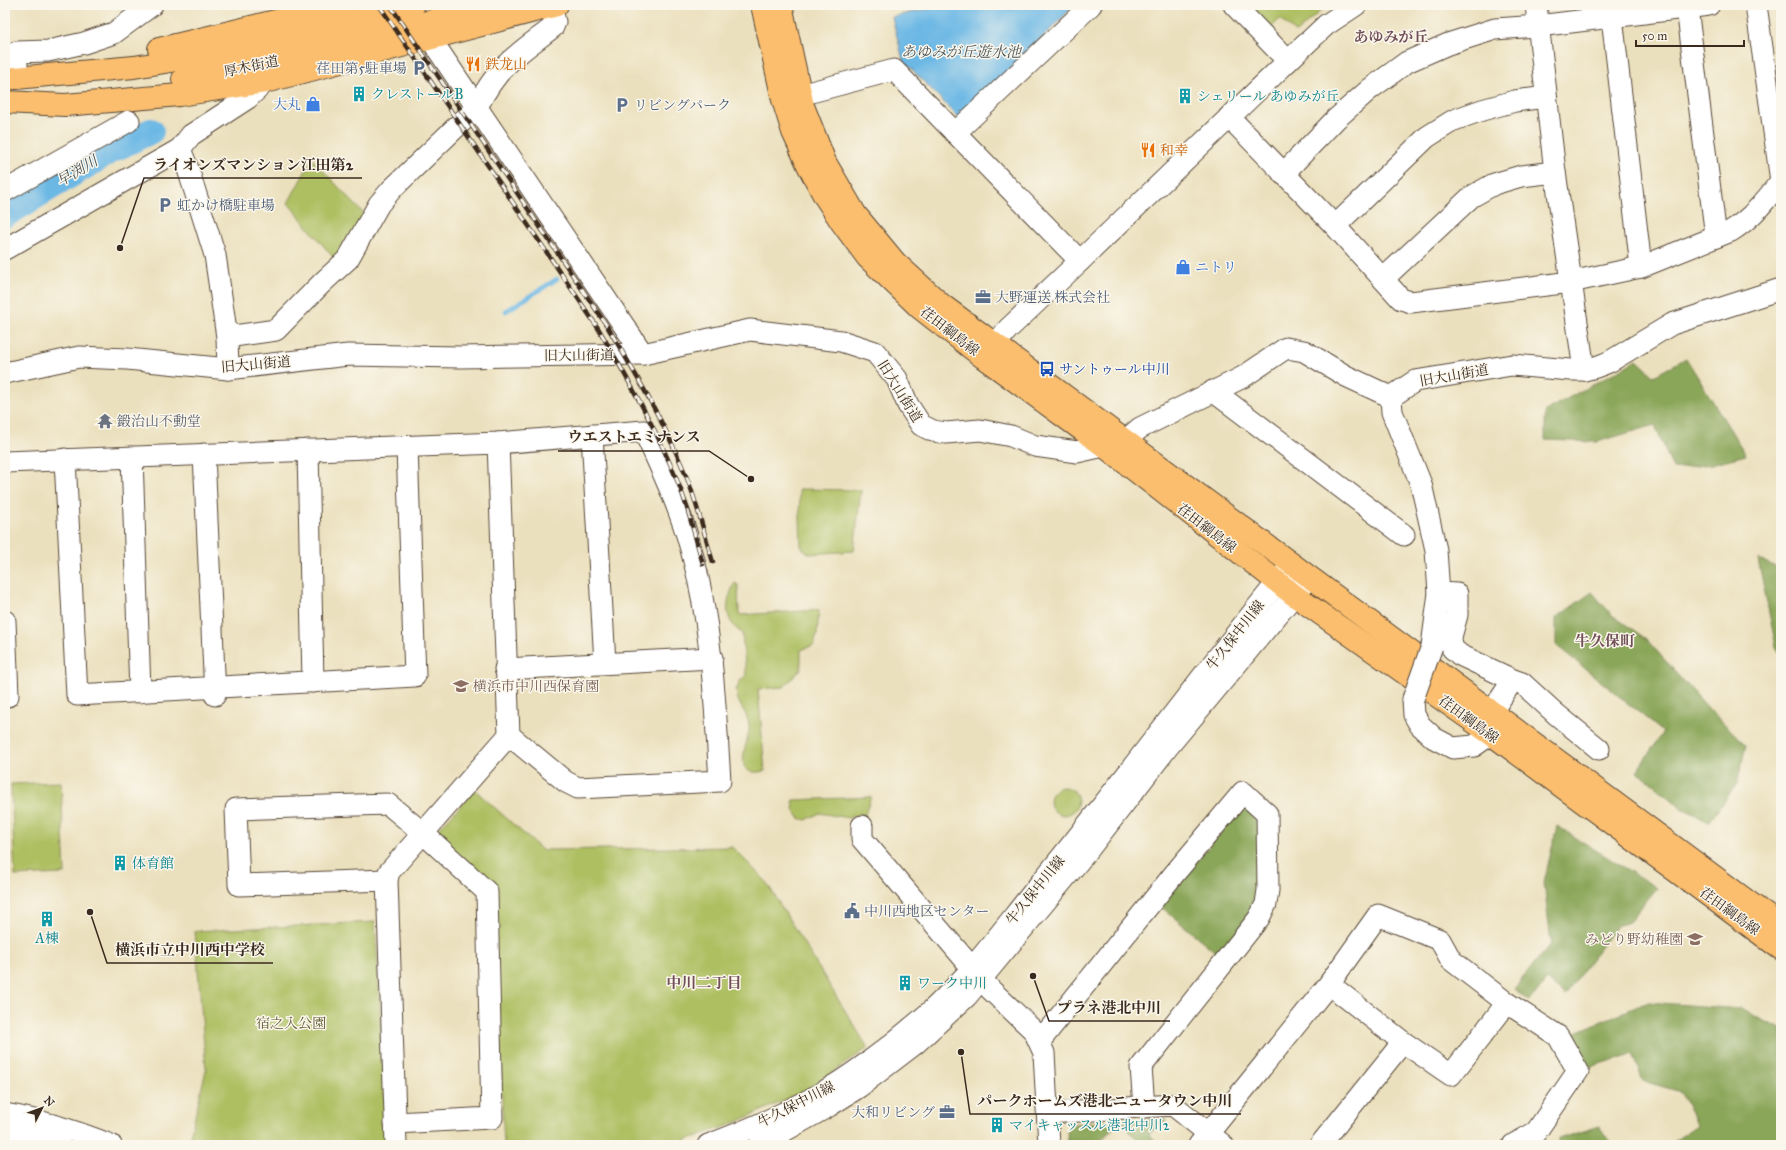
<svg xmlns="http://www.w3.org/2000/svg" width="1786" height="1150" font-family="'IM FELL Great Primer','Noto Serif JP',serif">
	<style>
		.green { fill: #aebf62; stroke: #747440 }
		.forest { fill: #8aa658; stroke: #62683b }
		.water { fill: #6cb8e5; stroke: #547182 }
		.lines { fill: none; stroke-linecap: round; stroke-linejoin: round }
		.stream { stroke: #6cb8e5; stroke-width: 4.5 }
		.river { stroke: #6cb8e5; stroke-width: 26 }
		.minor-casing { stroke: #554536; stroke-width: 23 }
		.major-casing { stroke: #554536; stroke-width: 24 }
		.highway-casing { stroke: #554536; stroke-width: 24 }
		.minor { stroke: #fff; stroke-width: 21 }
		.major { stroke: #fabe6e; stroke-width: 22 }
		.highway { stroke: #fabe6e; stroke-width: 22 }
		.rail-casing { stroke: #3b2a1e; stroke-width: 4.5 }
		.rail { stroke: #fbf7ec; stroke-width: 3; stroke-dasharray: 9; stroke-linecap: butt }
		.minor-bridge-casing { stroke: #554536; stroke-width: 23; stroke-linecap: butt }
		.minor-bridge { stroke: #fff; stroke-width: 21 }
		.labels { text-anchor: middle; stroke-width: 3; stroke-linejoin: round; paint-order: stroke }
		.food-label { font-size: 14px; fill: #c56008; stroke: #fbf7ec; text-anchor: start }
		.street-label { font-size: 14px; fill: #3b2a1e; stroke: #fbf7ec }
		.service-label { font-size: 14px; fill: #4e5e75; stroke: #fbf7ec; text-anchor: start }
		.culture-label { font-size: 14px; fill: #0d838f; stroke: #fbf7ec; text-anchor: start }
		.shop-label { font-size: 14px; fill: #366cbe; stroke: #fbf7ec; text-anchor: end }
		.transit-label { font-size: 14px; fill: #164399; stroke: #fbf7ec; text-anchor: start }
		.worship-label { font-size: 14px; fill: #5b616d; stroke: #fbf7ec; text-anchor: start }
		.education-label { font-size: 14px; fill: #785e54; stroke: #fbf7ec; text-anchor: start }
		.park-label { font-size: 14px; fill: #5e5732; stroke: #fbf7ec }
		.neighbourhood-label { font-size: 15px; font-weight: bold; fill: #714f59; stroke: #fbf7ec }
		.water-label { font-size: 15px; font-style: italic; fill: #4a555a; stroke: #fbf7ec }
		.leader { fill: none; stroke: #3b2a1e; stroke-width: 1.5 }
		.callout-dot { fill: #3b2a1e; stroke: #fbf7ec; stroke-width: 1.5 }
		.callout-label { font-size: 15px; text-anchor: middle; font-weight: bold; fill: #3b2a1e; stroke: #fbf7ec; stroke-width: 3; stroke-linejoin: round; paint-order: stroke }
	</style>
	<rect width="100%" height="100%" fill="#fbf7ec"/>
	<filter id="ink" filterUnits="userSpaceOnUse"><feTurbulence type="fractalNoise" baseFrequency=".025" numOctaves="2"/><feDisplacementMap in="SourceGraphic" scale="8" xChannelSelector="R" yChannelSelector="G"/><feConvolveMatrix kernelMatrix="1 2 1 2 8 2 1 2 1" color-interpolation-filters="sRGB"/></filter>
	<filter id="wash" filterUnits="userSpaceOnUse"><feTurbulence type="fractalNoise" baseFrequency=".012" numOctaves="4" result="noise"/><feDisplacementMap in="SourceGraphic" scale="16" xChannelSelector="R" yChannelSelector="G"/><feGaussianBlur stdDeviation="0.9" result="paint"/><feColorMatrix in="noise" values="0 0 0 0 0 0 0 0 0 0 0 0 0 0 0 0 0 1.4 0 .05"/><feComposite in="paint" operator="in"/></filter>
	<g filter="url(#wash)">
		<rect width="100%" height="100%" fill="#ebe0bd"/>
		<g class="green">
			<polygon points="1245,5 1327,5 1296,33 1280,19 1269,30"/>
			<polygon points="312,159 365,215 336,261 288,203"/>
			<polygon points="799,489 861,490 854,551 809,554 801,547"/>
			<path d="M735 583 738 585 739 615 819 610 817 634 814 645 801 650V669L784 687 758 689 765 771C727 779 751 741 749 725 747 714 743 711 739 702 737 699 737 694 736 690L740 681 746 675 742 633C723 621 725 601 735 583Z"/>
			<polygon points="61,782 65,874 15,876 11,784"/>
			<circle cx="1064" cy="801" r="14"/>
			<polygon points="475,790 542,850 732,847 765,880 868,1048 805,1091 730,1125 671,1145 504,1145 493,893 440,838 438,830"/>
			<polygon points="871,797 865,815 861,814 848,818 820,813 806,820 799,818 794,810 793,800"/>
			<polygon points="375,922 388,1145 188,1145 206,1070 195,931"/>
		</g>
		<g class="forest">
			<polygon points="1686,358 1746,455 1711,464 1673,469 1655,425 1597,442 1545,440 1545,411 1637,360 1654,376"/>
			<polygon points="1758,559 1781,569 1781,655 1776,647"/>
			<polygon points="1592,592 1612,615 1645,638 1710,710 1746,745 1737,784 1709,822 1682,808 1637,771 1663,732 1556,645 1556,618"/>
			<polygon points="1246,802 1260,813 1262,902 1219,955 1160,906"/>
			<polygon points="1557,826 1657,888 1629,922 1616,926 1565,995 1547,980 1529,1001 1514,989 1551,943 1544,882"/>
			<polygon points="1648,1002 1741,1009 1781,1029 1781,1145 1668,1145 1696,1126 1681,1092 1643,1081 1632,1054 1583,1069 1566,1036"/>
			<polygon points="1165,1118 1167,1120 1162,1125 1161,1123 1149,1134 1156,1142 1154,1145 1143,1145 1120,1122 1100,1141 1104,1145 1068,1145 1067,1130 1074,1124"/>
			<polygon points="1600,1126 1613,1145 1558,1145 1558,1139"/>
		</g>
		<polygon class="water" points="944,5 1075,5 960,119 903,60 892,17"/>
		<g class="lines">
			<polyline class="stream" points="506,311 557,279"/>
			<polyline class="river" points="5,215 114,149 151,131"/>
		</g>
	</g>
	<g filter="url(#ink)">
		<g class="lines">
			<defs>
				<g id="minor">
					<polyline points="1234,5 1288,61"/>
					<polyline points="1536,5 1555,172 1584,370"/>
					<polyline points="1756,5 1781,181"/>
					<polyline points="1687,8 1716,237"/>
					<polyline points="1612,17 1641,267"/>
					<polyline points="430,38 643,354"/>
					<polyline points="18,78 16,52 48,51 84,43 114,33 152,5"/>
					<polyline points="783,94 800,95 894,70 1080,261"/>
					<path d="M1229 117 1335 226 1401 299 1411 302 1571 282 1641 267 1731 231C1752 218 1766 200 1781 181"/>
					<polyline points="955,133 1091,5"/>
					<polyline points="180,149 191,135 248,98 265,82"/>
					<polyline points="1283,174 1336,119 1370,89 1407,62 1448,44 1495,29 1538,26 1709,5"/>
					<polyline points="5,191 129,121"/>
					<polyline points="1335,226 1427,137 1454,120 1482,110 1515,101 1546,97"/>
					<polyline points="5,249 180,149 188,169 215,255 227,337 228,369"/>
					<polyline points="1383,279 1471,197 1494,184 1521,176 1555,172"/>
					<path d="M227 337 276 330 322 283 348 259 379 204 392 189 477 107C486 89 500 69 516 56 528 45 541 37 553 27L555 22 551 5"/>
					<polyline points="984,358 1008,329 1080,261 1288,61 1326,25 1356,5"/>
					<polyline points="5,373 79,357 127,359 228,369 348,355 461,357 643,354 750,330 841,341 875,352 897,379 908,405 921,425 933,431 946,433 980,430 1011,436 1035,446 1077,452 1104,446"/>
					<polyline points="1213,391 1404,535"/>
					<polyline points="1391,397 1415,381 1512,365 1571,370 1584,370 1596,367 1609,362 1672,324 1781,289"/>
					<polyline points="1391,397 1392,412 1421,484 1436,550 1439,593 1432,646"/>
					<polyline points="592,435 605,663"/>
					<polyline points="1126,440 1140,428 1243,377 1286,348 1304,351 1346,376 1391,397"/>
					<polyline points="308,450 313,682"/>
					<polyline points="204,454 215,695"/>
					<polyline points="132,457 140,692"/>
					<polyline points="65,459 77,695 415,676 407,447"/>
					<path d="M5 462 498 443 644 431C662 470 680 508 691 549 712 625 715 703 720 781L578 788 566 782 509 735"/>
					<polyline points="1439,593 1457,594 1457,615 1451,637 1452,648 1460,655 1513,680"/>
					<polyline points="5,621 8,696 5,696"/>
					<polyline points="505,669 712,658"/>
					<polyline points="1413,699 1414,715 1420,725 1434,738 1453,748 1474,746 1491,734"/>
					<polyline points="1491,713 1513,680 1522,683 1556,714 1599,749"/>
					<polyline points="862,826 862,839 991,990 1034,1031 1044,1053 1049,1145"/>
					<polyline points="387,880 239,885 236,809 388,804 423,833 487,892 492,1118 395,1123"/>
					<polyline points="1507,1003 1558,1036 1578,1071 1536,1132 1513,1145"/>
					<polyline points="1040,1041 1175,873 1243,792 1267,814 1268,890 1266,904 1259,918 1141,1067 1144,1107"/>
					<polyline points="1048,1113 1173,1105 1223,1145"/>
					<path d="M5 1114C42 1120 76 1131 111 1145"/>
					<polyline points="5,1130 44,1139 60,1145"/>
					<polyline points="396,1145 387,880 389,872 509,735 498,443"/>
					<path d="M708 1145C746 1131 784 1114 818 1095 859 1072 897 1041 932 1010 972 973 1004 928 1038 886 1124 782 1203 672 1289 568"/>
					<polyline points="759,1145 829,1106 859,1087 915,1044 967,996 1089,849 1167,748 1309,577"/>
					<polyline points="1199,1145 1329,984 1378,915 1440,940 1451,960 1507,1003 1451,1075 1403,1042 1329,984"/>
					<polyline points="1320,1145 1403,1042"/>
				</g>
				<g id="major">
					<polyline points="762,5 783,100 793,132 808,165 825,197 842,223 867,257 920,308 984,358 1104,446 1294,595 1491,734 1781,949"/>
					<polyline points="781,5 803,106 825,162 856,215 895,262 942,305 1781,926"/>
				</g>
				<g id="highway">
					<polyline points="159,49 342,5"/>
					<polyline points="5,79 134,67 233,51 414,5"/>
					<polyline points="183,79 274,62 492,5"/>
					<polyline points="5,102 65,105 179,95 265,82 557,5"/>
				</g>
			</defs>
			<use href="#minor" class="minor-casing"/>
			<use href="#major" class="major-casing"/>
			<use href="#highway" class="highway-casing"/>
			<use href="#minor" class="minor"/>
			<use href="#major" class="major"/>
			<use href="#highway" class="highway"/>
			<defs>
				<g id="rail">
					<path d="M379 5 598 328C628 379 657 430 679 485 689 510 695 538 703 564"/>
					<path d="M390 5 607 326C637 376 667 427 689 483 698 508 705 536 713 562"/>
				</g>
			</defs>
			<use href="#rail" class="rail-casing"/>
			<use href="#rail" class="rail"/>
			<defs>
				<polyline id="minor-bridge" points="1413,699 1432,646"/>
			</defs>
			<use href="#minor-bridge" class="minor-bridge-casing"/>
			<use href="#minor-bridge" class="minor-bridge"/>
		</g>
	</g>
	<defs>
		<symbol id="restaurant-bare" viewBox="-9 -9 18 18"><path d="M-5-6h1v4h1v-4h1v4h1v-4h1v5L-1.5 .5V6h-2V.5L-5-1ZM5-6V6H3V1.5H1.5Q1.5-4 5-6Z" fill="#e8710a" stroke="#fbf7ec" stroke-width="2.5" paint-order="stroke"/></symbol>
		<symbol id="parking-bare" viewBox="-9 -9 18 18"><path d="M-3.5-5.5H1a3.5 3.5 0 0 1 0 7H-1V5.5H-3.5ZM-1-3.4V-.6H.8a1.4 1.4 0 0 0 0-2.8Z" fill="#5c6f8a" stroke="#fbf7ec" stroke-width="2.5" paint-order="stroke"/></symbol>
		<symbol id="building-bare" viewBox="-9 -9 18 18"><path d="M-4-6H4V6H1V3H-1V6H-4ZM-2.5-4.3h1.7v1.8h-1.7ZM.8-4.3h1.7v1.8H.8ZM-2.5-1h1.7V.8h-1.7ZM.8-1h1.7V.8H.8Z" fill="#0f9aa8" stroke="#fbf7ec" stroke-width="2.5" paint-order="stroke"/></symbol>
		<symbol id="shop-bare" viewBox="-9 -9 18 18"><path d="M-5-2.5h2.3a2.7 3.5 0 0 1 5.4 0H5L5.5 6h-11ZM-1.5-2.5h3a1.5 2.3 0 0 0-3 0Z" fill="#3f7fe0" stroke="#fbf7ec" stroke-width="2.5" paint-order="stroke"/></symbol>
		<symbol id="office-bare" viewBox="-9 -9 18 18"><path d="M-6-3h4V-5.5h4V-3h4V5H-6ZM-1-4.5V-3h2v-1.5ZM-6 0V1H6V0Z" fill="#5c6f8a" stroke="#fbf7ec" stroke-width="2.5" paint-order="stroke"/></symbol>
		<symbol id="bus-bare" viewBox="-9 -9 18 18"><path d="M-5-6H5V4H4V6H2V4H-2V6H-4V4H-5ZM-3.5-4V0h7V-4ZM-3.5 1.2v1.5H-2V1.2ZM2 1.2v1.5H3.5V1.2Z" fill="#1a4fb4" stroke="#fbf7ec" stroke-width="2.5" paint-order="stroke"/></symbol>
		<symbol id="temple-bare" viewBox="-9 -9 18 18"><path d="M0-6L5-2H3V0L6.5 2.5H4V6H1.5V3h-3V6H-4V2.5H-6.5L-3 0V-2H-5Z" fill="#6b7280" stroke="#fbf7ec" stroke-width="2.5" paint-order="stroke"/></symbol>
		<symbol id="school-bare" viewBox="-9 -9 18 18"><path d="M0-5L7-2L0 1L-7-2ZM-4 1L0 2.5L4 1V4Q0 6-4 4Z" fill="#8d6e63" stroke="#fbf7ec" stroke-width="2.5" paint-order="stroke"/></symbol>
		<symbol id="civic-bare" viewBox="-9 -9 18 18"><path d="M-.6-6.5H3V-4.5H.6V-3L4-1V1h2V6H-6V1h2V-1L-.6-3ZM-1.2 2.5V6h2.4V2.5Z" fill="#5c6f8a" stroke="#fbf7ec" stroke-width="2.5" paint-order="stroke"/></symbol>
	</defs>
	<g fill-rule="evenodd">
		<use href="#restaurant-bare" x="462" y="53" width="22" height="22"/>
		<use href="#parking-bare" x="408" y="57" width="22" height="22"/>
		<use href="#building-bare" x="348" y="83" width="22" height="22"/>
		<use href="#building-bare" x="1174" y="85" width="22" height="22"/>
		<use href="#shop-bare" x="302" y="93" width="22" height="22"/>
		<use href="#parking-bare" x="611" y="94" width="22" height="22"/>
		<use href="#restaurant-bare" x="1137" y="139" width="22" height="22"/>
		<use href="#parking-bare" x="154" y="194" width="22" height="22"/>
		<use href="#shop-bare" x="1172" y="256" width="22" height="22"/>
		<use href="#office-bare" x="972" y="286" width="22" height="22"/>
		<use href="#bus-bare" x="1036" y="358" width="22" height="22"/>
		<use href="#temple-bare" x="94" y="410" width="22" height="22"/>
		<use href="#school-bare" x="450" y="675" width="22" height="22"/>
		<use href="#building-bare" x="109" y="852" width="22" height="22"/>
		<use href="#civic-bare" x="841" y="900" width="22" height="22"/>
		<use href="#building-bare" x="36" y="908" width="22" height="22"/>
		<use href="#school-bare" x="1684" y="928" width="22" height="22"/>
		<use href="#building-bare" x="894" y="972" width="22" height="22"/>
		<use href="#office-bare" x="936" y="1101" width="22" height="22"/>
		<use href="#building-bare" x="986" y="1114" width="22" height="22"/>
	</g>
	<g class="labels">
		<g class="food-label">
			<text x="485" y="69">鉄龙山</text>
			<text x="1160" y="155">和幸</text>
		</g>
		<g class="street-label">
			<text transform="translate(251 66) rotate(-12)" y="5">厚木街道</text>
			<text transform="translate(950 331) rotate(38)" y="5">荏田綱島線</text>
			<text transform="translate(579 355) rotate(-1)" y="5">旧大山街道</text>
			<text transform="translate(256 364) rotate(-5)" y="5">旧大山街道</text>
			<text transform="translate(1454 375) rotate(-10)" y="5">旧大山街道</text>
			<text transform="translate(900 391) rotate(58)" y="5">旧大山街道</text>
			<text transform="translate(1207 528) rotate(38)" y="5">荏田綱島線</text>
			<text transform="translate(1235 635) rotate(-52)" y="5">牛久保中川線</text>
			<text transform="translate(1469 719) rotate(36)" y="5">荏田綱島線</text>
			<text transform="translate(1035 890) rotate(-51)" y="5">牛久保中川線</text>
			<text transform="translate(1730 911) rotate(36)" y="5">荏田綱島線</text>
			<text transform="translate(796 1104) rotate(-27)" y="5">牛久保中川線</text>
		</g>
		<g class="service-label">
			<text x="407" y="73" text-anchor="end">荏田第5駐車場</text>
			<text x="634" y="110">リビングパーク</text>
			<text x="177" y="210">虹かけ橋駐車場</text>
			<text x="995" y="302">大野運送 株式会社</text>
			<text x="864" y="916">中川西地区センター</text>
			<text x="935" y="1117" text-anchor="end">大和リビング</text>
		</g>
		<g class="culture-label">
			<text x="371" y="99">クレストールB</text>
			<text x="1197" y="101">シェリール あゆみが丘</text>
			<text x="132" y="868">体育館</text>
			<text x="47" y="943" text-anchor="middle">A棟</text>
			<text x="917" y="988">ワーク中川</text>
			<text x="1009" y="1130">マイキャッスル港北中川2</text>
		</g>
		<g class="shop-label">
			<text x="301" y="109">大丸</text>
			<text x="1195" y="272" text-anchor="start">ニトリ</text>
		</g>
		<g class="transit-label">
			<text x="1059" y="374">サントゥール中川</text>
		</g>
		<g class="worship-label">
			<text x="117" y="426">鍛治山不動堂</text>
		</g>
		<g class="education-label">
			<text x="473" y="691">横浜市中川西保育園</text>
			<text x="1683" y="944" text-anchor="end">みどり野幼稚園</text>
		</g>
		<g class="park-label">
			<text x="291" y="1028">宿之入公園</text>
		</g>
		<g class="neighbourhood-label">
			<text x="1391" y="42">あゆみが丘</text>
			<text x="1605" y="646">牛久保町</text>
			<text x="704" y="988">中川二丁目</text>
		</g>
		<g class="water-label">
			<text x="961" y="57">あゆみが丘遊水池</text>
			<text transform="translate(77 171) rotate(-31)" y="5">早渕川</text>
		</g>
	</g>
	<path class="leader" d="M120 248L144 178H362M751 479L709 451H558M90 912L107 963H273M1033 976L1049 1021H1170M961 1052L970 1114H1241"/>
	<g class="callout-dot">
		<circle cx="120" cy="248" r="4"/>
		<circle cx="751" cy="479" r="4"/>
		<circle cx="90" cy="912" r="4"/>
		<circle cx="1033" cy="976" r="4"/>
		<circle cx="961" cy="1052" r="4"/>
	</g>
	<g class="callout-label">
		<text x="253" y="170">ライオンズマンション江田第2</text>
		<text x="634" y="442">ウエストエミナンス</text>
		<text x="190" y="955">横浜市立中川西中学校</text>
		<text x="1109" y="1013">プラネ港北中川</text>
		<text x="1105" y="1106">パークホームズ港北ニュータウン中川</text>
	</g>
	<rect width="1786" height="1150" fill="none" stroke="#fbf7ec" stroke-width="20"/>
	<g transform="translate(42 1108) rotate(48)" stroke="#fbf7ec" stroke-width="3" paint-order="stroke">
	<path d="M0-3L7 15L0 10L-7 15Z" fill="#3b2a1e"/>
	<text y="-6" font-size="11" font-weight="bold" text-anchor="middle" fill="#3b2a1e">N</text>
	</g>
	<path d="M1636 40v6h108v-6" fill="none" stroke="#3b2a1e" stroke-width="2"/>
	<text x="1642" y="40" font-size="12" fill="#3b2a1e" stroke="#fbf7ec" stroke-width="3" paint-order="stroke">50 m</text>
</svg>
